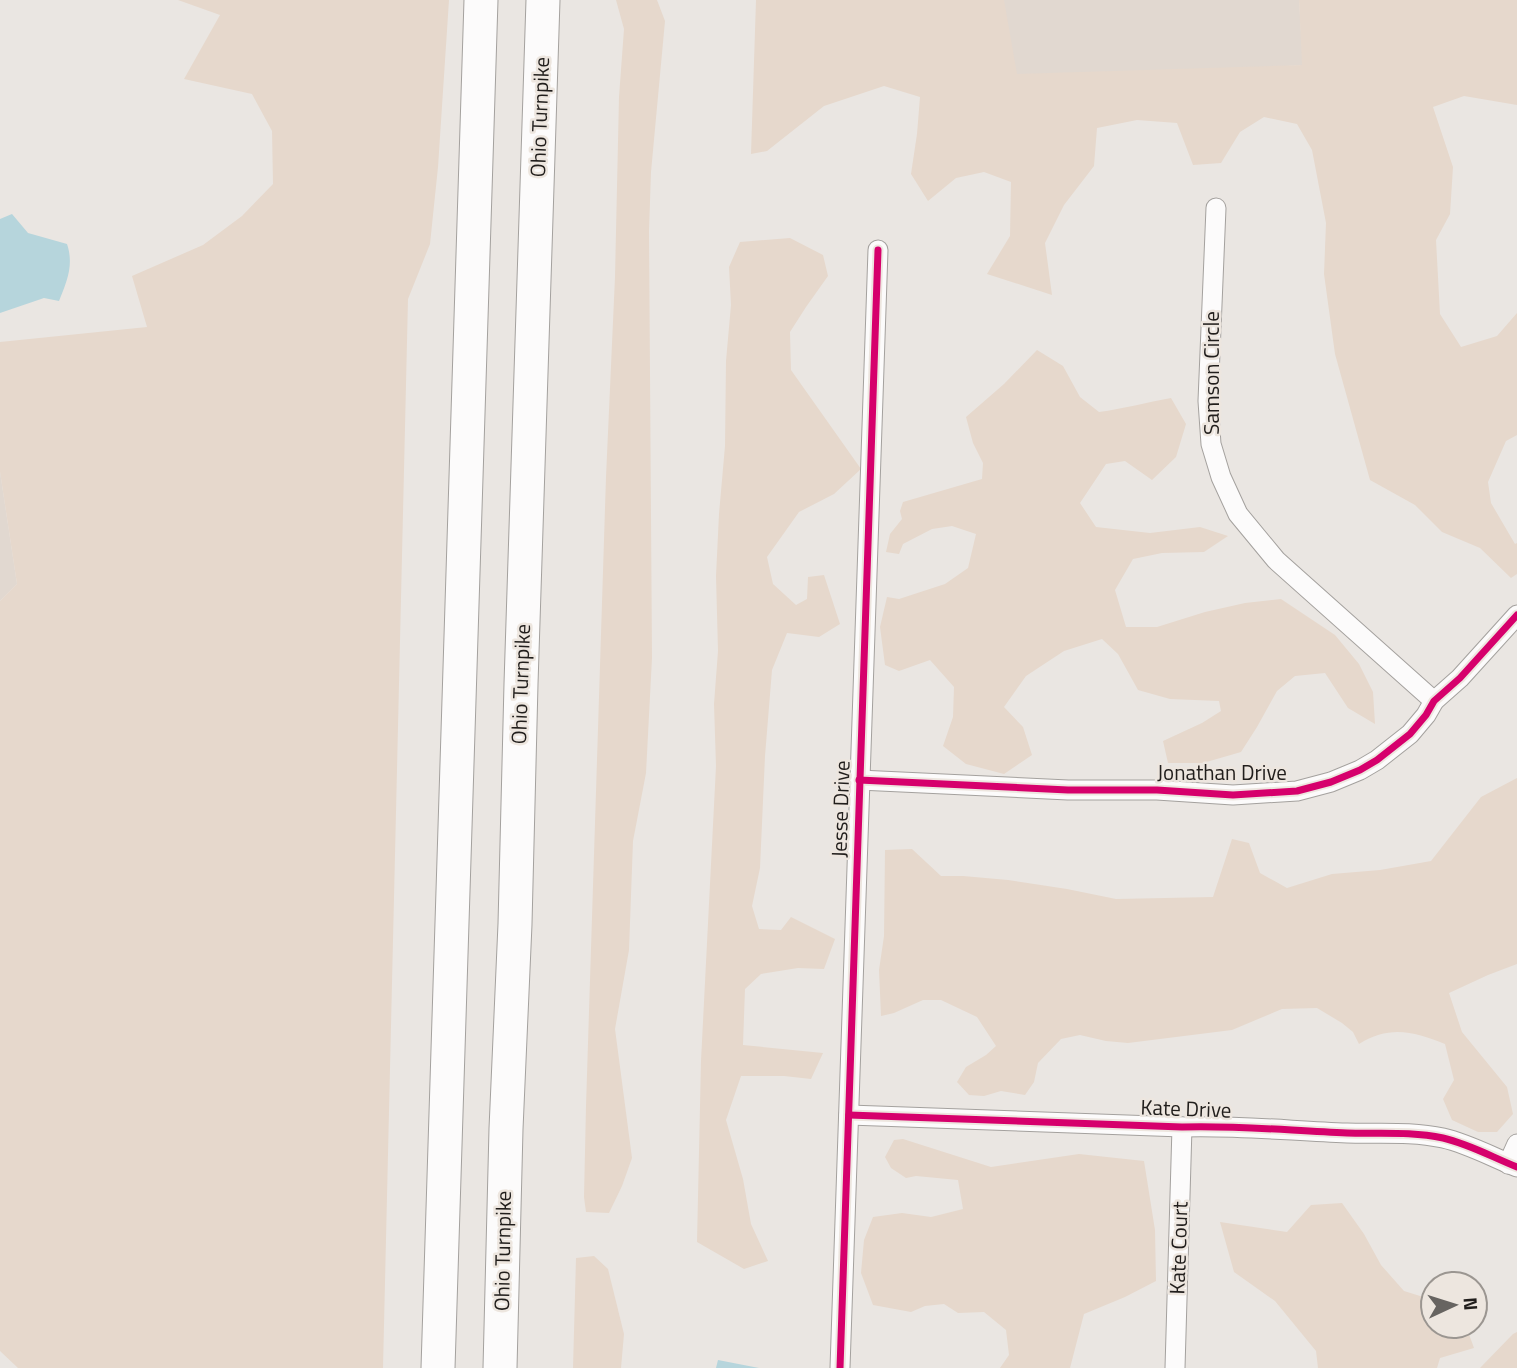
<svg xmlns="http://www.w3.org/2000/svg" width="1517" height="1368" font-family="'Titillium Web',sans-serif">
	<style>
		.built { fill: #e1d8d0 }
		.green { fill: #e6d8cc }
		.water { fill: #b6d5dc }
		.lines { fill: none; stroke-linecap: round; stroke-linejoin: round }
		.street-casing { stroke: #a4a19e; stroke-width: 21 }
		.highway-casing { stroke: #a4a19e; stroke-width: 35 }
		.street { stroke: #fcfbfb; stroke-width: 19 }
		.highway { stroke: #fcfbfb; stroke-width: 33 }
		.cycleway-casing { stroke: #ede6df; stroke-width: 11 }
		.cycleway { stroke: #d6006c; stroke-width: 7 }
		.labels { text-anchor: middle; stroke-width: 5; stroke-linejoin: round; paint-order: stroke }
		.street-label { font-size: 21px; fill: #211e1c; stroke: #ede6df }
	</style>
	<rect width="100%" height="100%" fill="#eae6e2"/>
	<g class="built">
		<polygon points="988,0 1299,0 1303,65 987,85"/>
		<polygon points="0,472 17,584 0,601"/>
	</g>
	<g class="green">
		<polygon points="178,0 449,0 438,167 430,244 408,299 383,1368 18,1368 0,1351 0,601 17,584 0,472 0,342 147,327 132,276 203,245 242,216 273,184 272,131 252,94 184,79 220,15"/>
		<polygon points="616,0 657,0 665,21 651,172 649,231 652,658 646,773 633,841 629,950 615,1029 632,1158 622,1186 609,1213 586,1212 584,1197 586,1106 606,477 615,277 619,97 624,29"/>
		<polygon points="756,0 1004,0 1017,74 1302,65 1299,0 1517,0 1517,105 1464,96 1433,107 1453,167 1450,214 1436,240 1440,314 1461,347 1497,336 1517,313 1517,435 1506,441 1488,482 1491,503 1515,544 1517,543 1517,574 1511,578 1480,548 1442,532 1415,505 1370,480 1335,354 1324,274 1326,223 1312,150 1297,124 1264,117 1240,132 1221,163 1193,165 1177,123 1137,120 1097,128 1094,166 1064,205 1045,243 1052,295 987,274 1010,236 1011,182 984,172 956,178 928,201 911,174 917,134 920,97 884,86 824,106 767,151 751,154"/>
		<polygon points="790,238 823,255 828,276 806,307 790,332 791,370 861,469 834,494 799,512 767,557 773,584 796,605 807,599 808,577 824,575 840,624 819,637 787,633 772,670 765,756 760,868 752,906 759,929 781,930 791,917 835,939 824,969 798,968 761,974 745,989 743,1045 823,1053 811,1079 784,1076 741,1076 726,1120 743,1179 751,1224 768,1261 744,1269 697,1242 701,1061 716,766 714,704 718,651 716,576 719,514 725,446 726,361 731,305 729,267 740,242"/>
		<path d="M1037 350 1063 366 1080 397 1099 412C1123 409 1147 402 1171 398L1186 424 1176 457 1152 480 1125 461 1106 464 1080 503 1096 527 1150 533 1200 527 1228 536 1204 552 1162 553 1133 559 1115 590 1126 627H1157L1205 612 1245 603 1281 599 1335 635 1359 664 1373 692 1375 724 1348 708 1325 673 1295 676 1277 691 1257 727 1241 752 1203 763H1168L1163 741 1202 723 1221 711 1219 701 1170 699 1138 690 1118 654 1102 639 1064 651 1026 676 1004 707 1023 727 1032 755 1004 774 966 764 943 746 953 717 954 687 930 660 899 671 885 665 880 627 887 597 899 599 945 584 968 568 976 534 952 526 932 529 903 544 899 554 886 552 890 534 902 519 900 511 903 502 982 479 983 463 973 443 966 417 1004 384Z"/>
		<path d="M1517 778V964L1488 975 1449 993 1462 1032 1507 1087 1513 1114 1497 1132H1478L1452 1120 1443 1099 1454 1080 1445 1044C1414 1031 1389 1025 1359 1044L1353 1032 1342 1023 1317 1008 1282 1009 1232 1030 1128 1043 1106 1041 1080 1035 1061 1039 1038 1063 1034 1082 1025 1095 1001 1091 984 1096 969 1095 957 1082 966 1067 986 1055 996 1046 977 1017 941 1000H923L894 1013 881 1016 879 970 884 936 885 850 912 849 941 876H963L1008 880 1067 889 1116 899 1213 897 1232 839 1249 843 1260 873 1287 888 1332 874 1380 870 1431 861 1481 797Z"/>
		<polygon points="903,1139 991,1167 1079,1154 1144,1161 1155,1230 1156,1281 1125,1297 1084,1314 1070,1368 1000,1368 1009,1355 1006,1330 984,1312 958,1313 944,1304 925,1306 911,1312 873,1305 861,1273 864,1240 873,1217 902,1213 931,1217 963,1209 958,1180 916,1176 906,1178 891,1168 885,1157 894,1140"/>
		<polygon points="1342,1203 1364,1234 1381,1265 1404,1291 1433,1300 1433,1326 1466,1326 1474,1348 1440,1358 1437,1368 1318,1368 1316,1351 1275,1301 1234,1272 1220,1222 1287,1232 1311,1205"/>
		<polygon points="594,1256 608,1269 624,1334 621,1368 573,1368 576,1258"/>
		<polygon points="1517,1332 1517,1368 1480,1368 1513,1334"/>
	</g>
	<g class="water">
		<path d="M12 214 28 233 67 244C74 265 67 281 59 301L44 298 0 313V219Z"/>
		<polygon points="718,1360 759,1368 716,1368"/>
	</g>
	<g class="lines">
		<defs>
			<g id="street">
				<polyline points="1216,208 1208,401 1211,444 1221,477 1238,514 1276,560 1434,701"/>
				<polyline points="859,780 1068,790 1157,790 1233,795 1297,791 1331,782 1360,770 1377,760 1410,734 1426,715 1434,701 1460,678 1517,615"/>
				<path d="M849 1115 1182 1127C1237 1125 1292 1131 1347 1133 1379 1134 1411 1131 1443 1138 1469 1144 1492 1157 1517 1167"/>
				<polyline points="1508,1164 1517,1144"/>
				<polyline points="840,1368 878,250"/>
				<polyline points="1175,1368 1182,1127"/>
			</g>
			<g id="highway">
				<polyline points="438,1368 481,0"/>
				<polyline points="500,1368 506,1129 515,924 521,684 543,0"/>
			</g>
		</defs>
		<use href="#street" class="street-casing"/>
		<use href="#highway" class="highway-casing"/>
		<use href="#street" class="street"/>
		<use href="#highway" class="highway"/>
		<defs>
			<g id="cycleway">
				<polyline points="859,780 1068,790 1157,790 1233,795 1297,791 1331,782 1360,770 1377,760 1410,734 1426,715 1434,701 1460,678 1517,615"/>
				<path d="M849 1115 1182 1127C1237 1125 1292 1131 1347 1133 1379 1134 1411 1131 1443 1138 1469 1144 1492 1157 1517 1167"/>
				<polyline points="840,1368 878,250"/>
			</g>
		</defs>
		<use href="#cycleway" class="cycleway-casing"/>
		<use href="#cycleway" class="cycleway"/>
	</g>
	<g class="labels">
		<g class="street-label">
			<text transform="translate(540 117) rotate(-88)" y="7">Ohio Turnpike</text>
			<text transform="translate(1212 373) rotate(-90)" y="7">Samson Circle</text>
			<text transform="translate(521 684) rotate(-88)" y="7">Ohio Turnpike</text>
			<text x="1222" y="780">Jonathan Drive</text>
			<text transform="translate(841 809) rotate(-88)" y="7">Jesse Drive</text>
			<text transform="translate(1186 1109) rotate(2)" y="7">Kate Drive</text>
			<text transform="translate(1179 1248) rotate(-88)" y="7">Kate Court</text>
			<text transform="translate(503 1251) rotate(-89)" y="7">Ohio Turnpike</text>
		</g>
	</g>
	<g transform="translate(1454 1305) rotate(86)"><circle r="33" fill="#ede6df" stroke="#9b9691" stroke-width="2"/>
	<path d="M0-5L12 26L0 18L-12 26Z" fill="#676461"/>
	<text y="-10" font-size="19" font-weight="bold" text-anchor="middle" fill="#211e1c">N</text>
	</g>
</svg>
